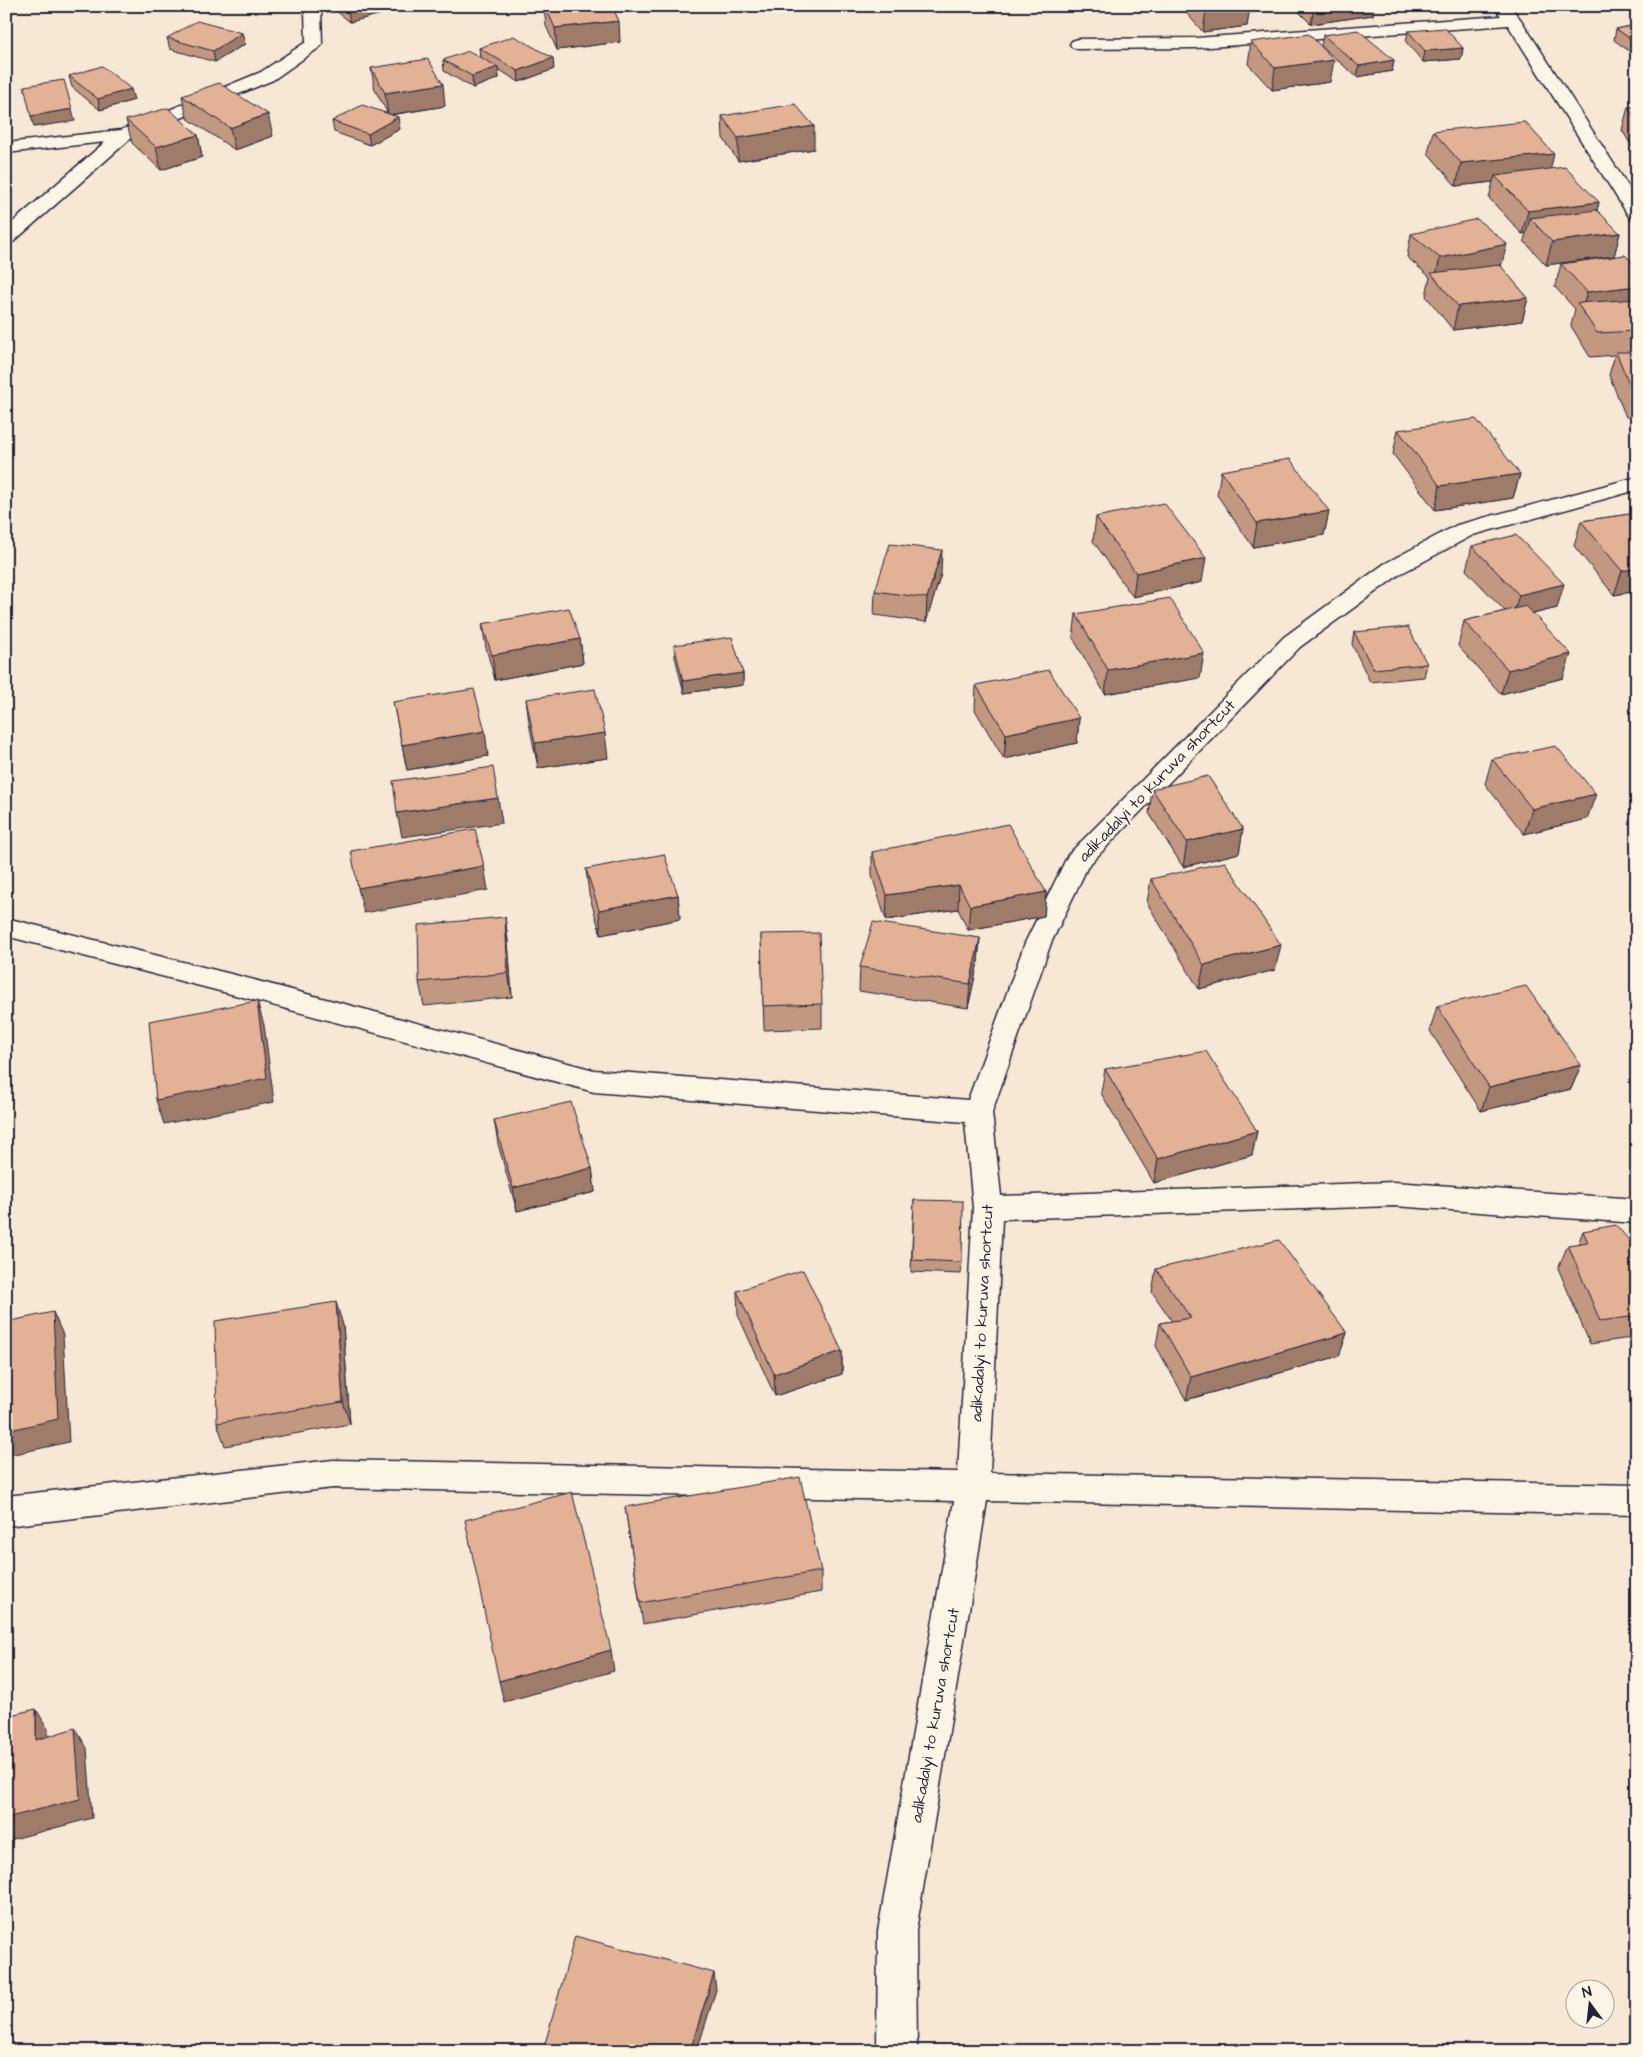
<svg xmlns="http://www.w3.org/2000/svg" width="1643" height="2057" font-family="'Architects Daughter',sans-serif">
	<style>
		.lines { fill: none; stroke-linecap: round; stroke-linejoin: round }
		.minor-casing { stroke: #22223b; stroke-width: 3 }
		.minor { fill: #fcf5e5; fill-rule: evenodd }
		.wall { fill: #c39881; stroke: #22223b }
		.shaded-wall { fill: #9f7c69; stroke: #22223b }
		.building { fill: #e3b196; stroke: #22223b }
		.labels { text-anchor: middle; stroke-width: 4; stroke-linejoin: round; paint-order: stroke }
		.street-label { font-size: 16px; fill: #22223b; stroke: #fcf5e5 }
	</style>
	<rect width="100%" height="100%" fill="#f7e7d5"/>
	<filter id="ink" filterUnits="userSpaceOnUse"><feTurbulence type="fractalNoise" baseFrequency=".02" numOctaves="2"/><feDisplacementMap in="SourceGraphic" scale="10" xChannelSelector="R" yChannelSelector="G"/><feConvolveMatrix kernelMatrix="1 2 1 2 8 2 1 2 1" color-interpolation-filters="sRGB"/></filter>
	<g filter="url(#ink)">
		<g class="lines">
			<defs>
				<g id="minor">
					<polygon points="300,6 318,6 321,10 322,44 320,47 273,80 130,139 13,242 6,244 6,228 105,142 6,153 6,143 121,130 261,72 306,42 305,12"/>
					<polygon points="1493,6 1510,6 1521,20 1637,200 1637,220 1631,219 1628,215 1508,25 1196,48 1078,49 1072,47 1070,44 1072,41 1078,39 1196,38 1501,16"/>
					<polygon points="1637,477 1637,490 1473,535 1400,574 1300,647 1088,866 1051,943 992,1112 1001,1196 1394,1182 1637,1199 1637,1223 1394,1206 1002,1219 990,1473 1637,1485 1637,1515 987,1501 916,1931 917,2051 877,2051 878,1931 954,1501 333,1488 6,1526 6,1496 333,1460 958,1472 973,1208 965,1122 594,1092 239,996 6,936 6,918 239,976 594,1070 968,1100 1025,943 1068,855 1284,637 1384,564 1457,525"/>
				</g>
			</defs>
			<use href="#minor" class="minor-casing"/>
			<use href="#minor" class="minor"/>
		</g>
		<g class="wall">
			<polygon points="330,6 384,6 385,13 350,22"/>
			<polygon points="388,6 414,6 395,11"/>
			<polygon points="544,6 612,6 620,42 557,50 546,26"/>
			<polygon points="623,6 653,6 623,8"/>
			<polygon points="1180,6 1250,6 1247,26 1203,32"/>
			<polygon points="1293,6 1374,6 1373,15 1311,24"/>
			<polygon points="1412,6 1454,6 1417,11"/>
			<polygon points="1637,25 1637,55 1636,56 1614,40 1616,29"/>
			<polygon points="1408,31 1463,48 1461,59 1423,62 1406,42"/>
			<polygon points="242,33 245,44 215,62 170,49 167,38"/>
			<polygon points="1323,35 1394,60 1392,71 1357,77 1321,46"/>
			<polygon points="1251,42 1330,82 1272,90 1248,64"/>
			<polygon points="479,48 554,69 519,82 498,69 499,78 473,88 444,71 443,60 480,57"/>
			<polygon points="371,68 445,106 391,115 400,129 370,145 334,132 332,121 388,114 375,90"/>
			<polygon points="69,76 134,100 100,110 72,87"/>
			<polygon points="182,96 273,136 235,150 187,118"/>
			<polygon points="1628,107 1637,107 1637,155 1622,130"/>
			<polygon points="722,116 814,149 738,161 723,138"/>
			<polygon points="126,120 198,135 202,157 161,170 132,143"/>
			<polygon points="1433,131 1550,169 1599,202 1597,210 1620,233 1614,256 1546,265 1524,241 1526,233 1522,234 1489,198 1493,182 1456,186 1428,153"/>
			<polygon points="1411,234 1501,267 1528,298 1522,321 1453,330 1426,296 1430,277 1407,257"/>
			<polygon points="1561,264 1637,267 1637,417 1626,417 1609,375 1615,355 1590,357 1571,326 1575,309 1555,287"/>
			<polygon points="1398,430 1520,474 1513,498 1435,510 1393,454"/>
			<polygon points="1221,471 1329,511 1324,535 1253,547 1217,495"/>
			<polygon points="1637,513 1637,591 1614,595 1574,546 1581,521"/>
			<polygon points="1096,517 1202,582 1133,597 1093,541"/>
			<polygon points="1472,546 1557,608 1533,614 1563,678 1501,694 1458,646 1464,621 1505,611 1466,570"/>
			<polygon points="941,574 926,622 874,615 875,591"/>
			<polygon points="1076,614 1200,678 1105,694 1073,638"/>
			<polygon points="482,624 580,639 583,663 495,680 486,648"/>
			<polygon points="1354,632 1427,664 1424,677 1370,682 1352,644"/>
			<polygon points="674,645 743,673 743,685 684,693 675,657"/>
			<polygon points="976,685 1079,718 1077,743 1004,759 975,710"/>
			<polygon points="526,699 608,758 538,768 529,723"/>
			<polygon points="393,702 488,756 407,770"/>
			<polygon points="1492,759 1587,819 1524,834 1485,784"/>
			<polygon points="1152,789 1243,829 1239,853 1183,867 1149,813"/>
			<polygon points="872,852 1046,892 1044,916 968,930 958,909 886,920 872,876"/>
			<polygon points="586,869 678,895 680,919 601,935 589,894"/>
			<polygon points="1151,879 1275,970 1199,989 1147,903"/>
			<polygon points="505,917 508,941 512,997 424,1006 419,982"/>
			<polygon points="761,934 822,1004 822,1028 764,1030"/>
			<polygon points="980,938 978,962 968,1008 859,991 860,967"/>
			<polygon points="1437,1006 1581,1065 1571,1089 1481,1111 1430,1031"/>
			<polygon points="1105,1069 1257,1131 1252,1155 1154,1183 1101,1093"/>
			<polygon points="494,1120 592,1168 595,1192 517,1211 498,1144"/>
			<polygon points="914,1200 962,1262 961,1274 911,1272"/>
			<polygon points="1583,1231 1628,1239 1637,1238 1637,1337 1590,1344 1558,1268 1568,1245 1578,1244"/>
			<polygon points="1156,1269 1347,1333 1339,1356 1186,1400 1156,1346 1160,1323 1172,1321 1152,1292"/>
			<polygon points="737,1291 842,1351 842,1374 775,1396 738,1315"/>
			<polygon points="343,1325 350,1424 225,1446 217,1423"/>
			<polygon points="625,1507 821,1571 821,1592 643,1624"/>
		</g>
		<g class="shaded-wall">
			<polygon points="368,6 384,6 385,13 350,22 348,11"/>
			<polygon points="395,6 414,6 395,11"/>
			<polygon points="1239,6 1250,6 1247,26 1203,32 1206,10"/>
			<polygon points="1314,6 1374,6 1373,15 1311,24"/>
			<polygon points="1418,6 1454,6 1417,11"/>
			<polygon points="619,21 620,42 557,50 555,28"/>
			<polygon points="242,33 245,44 215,62 213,51"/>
			<polygon points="1463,48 1461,59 1423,62 1425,51"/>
			<polygon points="553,58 554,69 519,82 518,71"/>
			<polygon points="1334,60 1330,82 1272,90 1275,68"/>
			<polygon points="1394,60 1392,71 1357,77 1359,66"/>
			<polygon points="498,67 499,78 473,88 472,76"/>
			<polygon points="443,84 445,106 388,115 385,93"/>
			<polygon points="131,89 134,100 100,110 98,99"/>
			<polygon points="72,109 75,121 34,127 31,116"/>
			<polygon points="268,114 273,136 235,150 230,128"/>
			<polygon points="398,117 400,129 370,145 368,134"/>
			<polygon points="814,126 814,149 738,161 738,138"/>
			<polygon points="198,135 202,157 161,170 156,147"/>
			<polygon points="1554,154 1549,176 1495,176 1493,182 1456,186 1461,163"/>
			<polygon points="1599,202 1593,225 1530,218 1526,233 1522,234 1528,211"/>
			<polygon points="1620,233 1614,256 1546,265 1552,242"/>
			<polygon points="1507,244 1501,267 1435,279 1440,258"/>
			<polygon points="1637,286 1637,308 1582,310 1587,292"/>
			<polygon points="1528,298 1522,321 1453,330 1458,306"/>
			<polygon points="1520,474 1513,498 1435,510 1440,486"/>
			<polygon points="1329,511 1324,535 1253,547 1257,523"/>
			<polygon points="942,550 941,574 926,622 927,598"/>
			<polygon points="1206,558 1202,582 1133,597 1136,573"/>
			<polygon points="1637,568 1637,591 1614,595 1622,571"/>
			<polygon points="1564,584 1557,608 1512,619 1519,595"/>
			<polygon points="580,639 583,663 495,680 492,655"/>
			<polygon points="1204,653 1200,678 1105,694 1108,670"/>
			<polygon points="1571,654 1563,678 1501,694 1508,670"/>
			<polygon points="743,673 743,685 684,693 683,681"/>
			<polygon points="1079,718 1077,743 1004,759 1006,734"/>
			<polygon points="485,731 488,756 407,770 402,745"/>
			<polygon points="605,733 608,758 538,768 535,743"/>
			<polygon points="1596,794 1587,819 1524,834 1532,809"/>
			<polygon points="498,798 502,823 402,837 397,813"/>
			<polygon points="1243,829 1239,853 1183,867 1187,842"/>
			<polygon points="484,866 488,890 364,913 358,888"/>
			<polygon points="959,885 958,909 886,920 887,895"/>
			<polygon points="1046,892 1044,916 968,930 970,906"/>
			<polygon points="678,895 680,919 601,935 599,910"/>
			<polygon points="505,917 508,941 512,997 508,973"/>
			<polygon points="980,938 978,962 968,1008 970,984"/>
			<polygon points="1281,945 1275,970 1199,989 1204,965"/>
			<polygon points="257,1001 264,1025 274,1102 164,1124 156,1100"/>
			<polygon points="1581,1065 1571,1089 1481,1111 1489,1087"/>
			<polygon points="1257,1131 1252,1155 1154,1183 1158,1159"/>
			<polygon points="592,1168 595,1192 517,1211 513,1188"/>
			<polygon points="336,1302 343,1325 350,1424 343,1402"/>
			<polygon points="53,1312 63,1335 69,1442 6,1456 6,1431"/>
			<polygon points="1347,1333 1339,1356 1186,1400 1191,1377"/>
			<polygon points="842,1351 842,1374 775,1396 774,1374"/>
			<polygon points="611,1650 614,1671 504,1702 499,1681"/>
			<polygon points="36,1709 48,1729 48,1760 36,1740"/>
			<polygon points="75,1728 87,1748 92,1818 6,1841 6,1818"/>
			<polygon points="714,1973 716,1990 697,2051 690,2051"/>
		</g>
		<g class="building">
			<polygon points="342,6 368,6 348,11"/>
			<polygon points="545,6 612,6 619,21 555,28"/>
			<polygon points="1202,6 1239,6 1206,10"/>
			<polygon points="197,21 242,33 213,51 167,38"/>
			<polygon points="1637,25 1637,43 1616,29"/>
			<polygon points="1445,28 1463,48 1425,51 1408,31"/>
			<polygon points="1358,30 1394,60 1359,66 1323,35"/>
			<polygon points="1309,34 1334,60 1275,68 1251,42"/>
			<polygon points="514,36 553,58 518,71 479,48"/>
			<polygon points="469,51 498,67 472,76 443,60"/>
			<polygon points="428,59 443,84 385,93 371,68"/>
			<polygon points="102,66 131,89 98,99 69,76"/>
			<polygon points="64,80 72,109 31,116 24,86"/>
			<polygon points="219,83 268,114 230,128 182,96"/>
			<polygon points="795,104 814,126 738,138 722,116"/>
			<polygon points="362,105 398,117 368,134 332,121"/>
			<polygon points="1628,107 1637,107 1637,122"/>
			<polygon points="168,108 198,135 156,147 126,120"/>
			<polygon points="1525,122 1554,154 1461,163 1433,131"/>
			<polygon points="1565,167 1599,202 1528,211 1495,176"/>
			<polygon points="1597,210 1620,233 1552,242 1530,218"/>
			<polygon points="1477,219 1507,244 1440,258 1411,234"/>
			<polygon points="1625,255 1637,267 1637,286 1587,292 1561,264"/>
			<polygon points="1500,265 1528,298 1458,306 1431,273"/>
			<polygon points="1637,299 1637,331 1597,333 1577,303"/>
			<polygon points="1616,352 1637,352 1637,393 1633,393"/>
			<polygon points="1476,419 1520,474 1440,486 1398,430"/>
			<polygon points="1290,459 1329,511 1257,523 1221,471"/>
			<polygon points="1164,503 1206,558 1136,573 1096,517"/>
			<polygon points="1637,513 1637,568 1622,571 1581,521"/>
			<polygon points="1516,535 1564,584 1519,595 1472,546"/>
			<polygon points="890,544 942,550 927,598 875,591"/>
			<polygon points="1170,598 1204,653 1108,670 1076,614"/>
			<polygon points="1526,606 1571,654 1508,670 1464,621"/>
			<polygon points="569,608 580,639 492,655 482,624"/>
			<polygon points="1408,627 1427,664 1373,669 1354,632"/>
			<polygon points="732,637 743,673 683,681 674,645"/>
			<polygon points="1049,670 1079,718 1006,734 976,685"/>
			<polygon points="474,689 485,731 402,745 393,702"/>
			<polygon points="595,689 605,733 535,743 526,699"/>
			<polygon points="1556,746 1596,794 1532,809 1492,759"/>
			<polygon points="493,767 498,798 397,813 393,781"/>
			<polygon points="1208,776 1243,829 1187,842 1152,789"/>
			<polygon points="1008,824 1046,892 970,906 959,885 887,895 872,852"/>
			<polygon points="475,829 484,866 358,888 351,851"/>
			<polygon points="664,854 678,895 599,910 586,869"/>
			<polygon points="1225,862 1281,945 1204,965 1151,879"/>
			<polygon points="505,917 508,973 419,982 418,925"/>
			<polygon points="873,922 980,938 970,984 860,967"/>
			<polygon points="819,933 822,1004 763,1006 761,934"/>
			<polygon points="1526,986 1581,1065 1489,1087 1437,1006"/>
			<polygon points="257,1001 267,1078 156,1100 149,1021"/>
			<polygon points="1206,1051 1257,1131 1158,1159 1105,1069"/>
			<polygon points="571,1102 592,1168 513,1188 494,1120"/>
			<polygon points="914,1200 963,1201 962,1262 912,1260"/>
			<polygon points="1616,1225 1628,1239 1637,1238 1637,1316 1600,1321 1568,1245 1588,1242 1583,1231"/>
			<polygon points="1279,1240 1347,1333 1191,1377 1160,1323 1191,1318 1156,1269"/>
			<polygon points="803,1270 842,1351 774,1374 737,1291"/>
			<polygon points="336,1302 343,1402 217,1423 215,1321"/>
			<polygon points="53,1312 58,1419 6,1431 6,1322"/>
			<polygon points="800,1477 821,1571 640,1603 625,1507"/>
			<polygon points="572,1492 611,1650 499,1681 465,1520"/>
			<polygon points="36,1709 36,1740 75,1728 80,1799 6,1818 6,1716"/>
			<polygon points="575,1936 714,1973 690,2051 543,2051"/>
		</g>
	</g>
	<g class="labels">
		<g class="street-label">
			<text transform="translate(1156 780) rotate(-46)" y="6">adikadalyi to kuruva shortcut</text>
			<text transform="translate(981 1313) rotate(-87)" y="6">adikadalyi to kuruva shortcut</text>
			<text transform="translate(934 1715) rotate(-80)" y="6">adikadalyi to kuruva shortcut</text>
		</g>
	</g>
	<rect width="1643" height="2057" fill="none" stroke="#fcf5e5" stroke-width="25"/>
	<rect x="12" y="12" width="1618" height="2032" fill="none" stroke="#22223b" stroke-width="2" filter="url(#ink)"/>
	<g transform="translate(1590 2004) rotate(345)"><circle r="24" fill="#fcf5e5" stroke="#a5a1a1"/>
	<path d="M0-4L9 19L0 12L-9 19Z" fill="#22223b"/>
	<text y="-8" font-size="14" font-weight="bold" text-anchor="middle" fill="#22223b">N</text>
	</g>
</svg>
